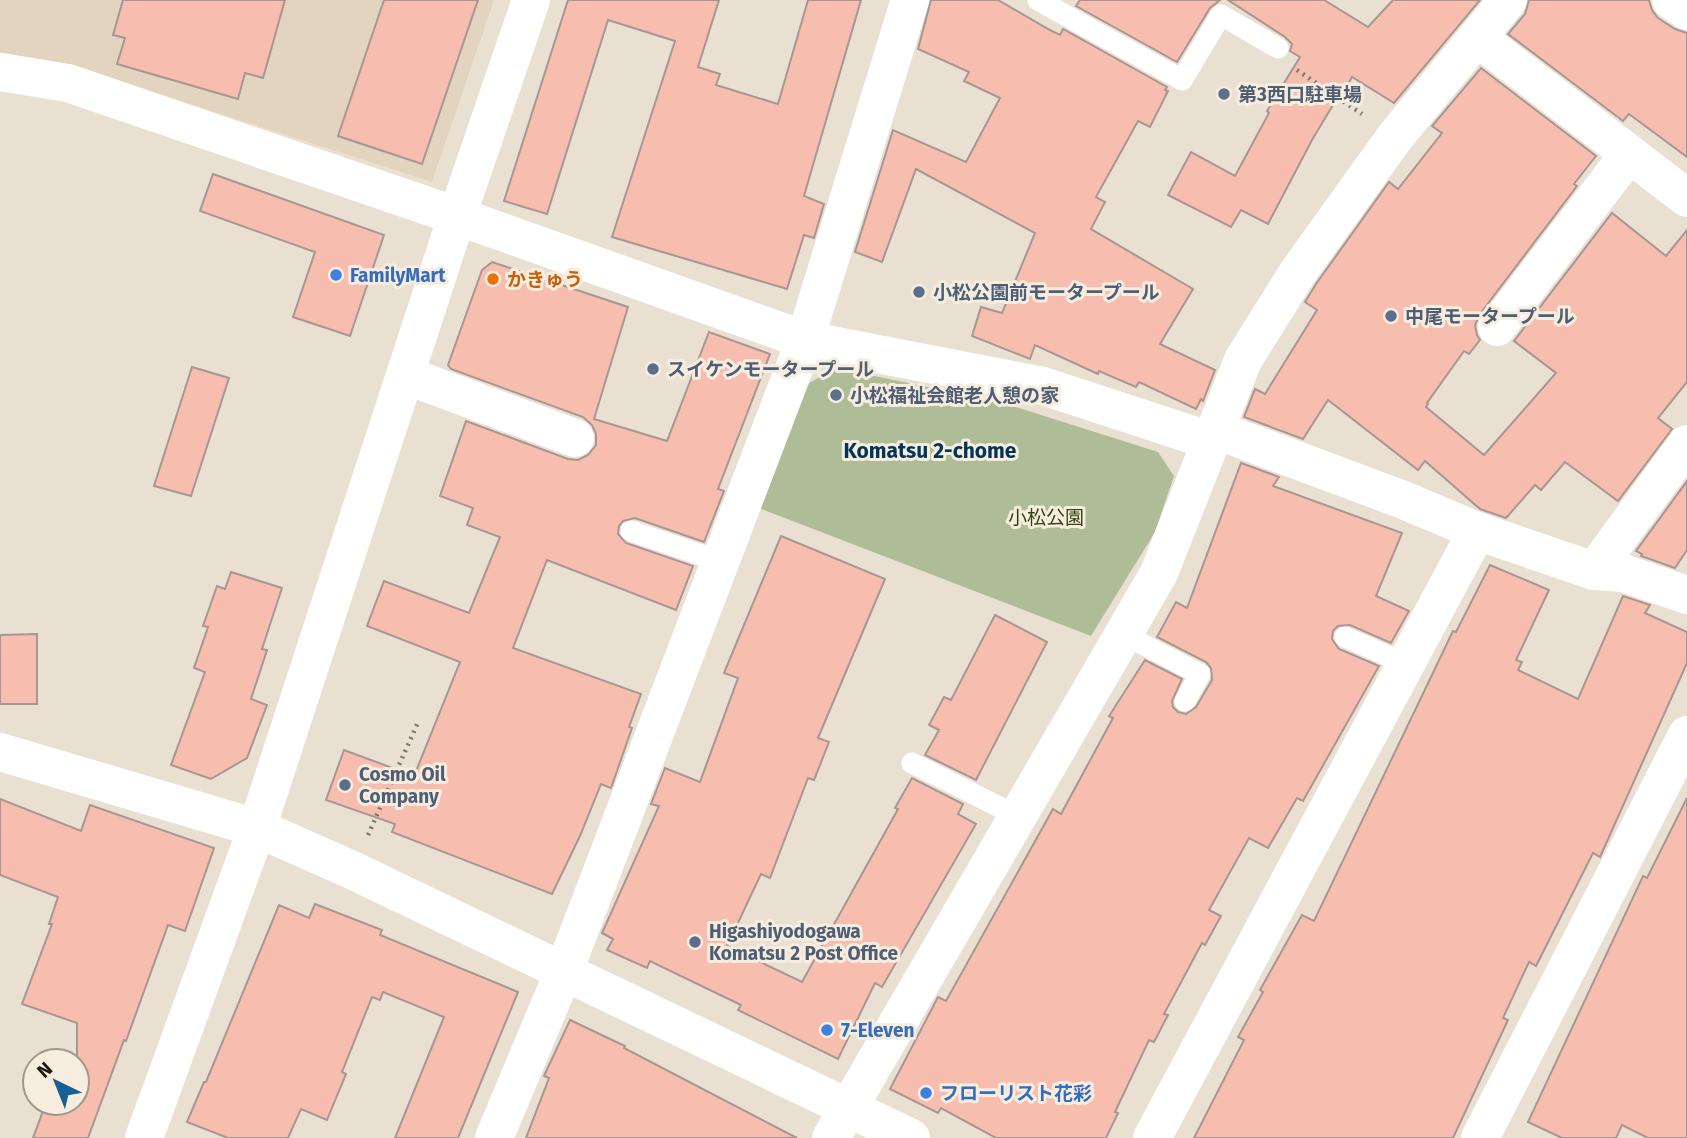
<svg xmlns="http://www.w3.org/2000/svg" width="1687" height="1138" font-family="'Fira Sans','Noto Sans JP',sans-serif">
	<style>
		.built { fill: #e2d4bf }
		.green { fill: #aebd98 }
		.building { fill: #f7beb0; stroke: #a79692; stroke-width: 2 }
		.lines { fill: none; stroke-linecap: round; stroke-linejoin: round }
		.path { stroke: #7c756c; stroke-width: 4.5; stroke-dasharray: 2 5; stroke-linecap: butt }
		.lane { stroke: #fff; stroke-width: 21 }
		.street { stroke: #fff; stroke-width: 38 }
		.secondary { stroke: #fff; stroke-width: 38 }
		.service-dot { fill: #5c6f8a; stroke: #f7eddf; stroke-width: 2.5 }
		.shop-dot { fill: #3f7fe0; stroke: #f7eddf; stroke-width: 2.5 }
		.food-dot { fill: #e8710a; stroke: #f7eddf; stroke-width: 2.5 }
		.labels { text-anchor: middle; stroke-width: 6; stroke-linejoin: round; paint-order: stroke }
		.service-label { font-size: 19px; font-weight: bold; fill: #4e5e75; stroke: #f7eddf; text-anchor: start }
		.shop-label { font-size: 19px; font-weight: bold; fill: #366cbe; stroke: #f7eddf; text-anchor: start }
		.food-label { font-size: 19px; font-weight: bold; fill: #c56008; stroke: #f7eddf; text-anchor: start }
		.park-label { font-size: 19px; fill: #33450e; stroke: #f7eddf }
		.neighbourhood-label { font-size: 21px; font-weight: bold; fill: #013659; stroke: #f7eddf }
	</style>
	<rect width="100%" height="100%" fill="#eae0d2"/>
	<polygon class="built" points="0,0 494,0 432,182 63,63 0,52"/>
	<polygon class="green" points="836,368 1000,402 1158,452 1174,476 1155,532 1091,636 759,508 802,387"/>
	<g class="building">
		<polygon points="123,0 285,0 263,78 245,73 238,99 117,64 125,38 113,35"/>
		<polygon points="384,0 478,0 422,164 338,136"/>
		<polygon points="568,0 719,0 698,67 720,74 716,85 778,104 808,0 861,0 804,196 824,204 814,238 804,235 787,289 612,237 675,41 608,20 547,214 504,201"/>
		<polygon points="931,0 998,0 1050,30 1060,35 1063,29 1167,87 1165,90 1168,91 1150,127 1138,121 1096,197 1105,202 1091,229 1193,289 1160,344 1215,370 1203,401 1201,399 1196,409 1139,382 1136,387 1099,371 1098,374 1035,345 1030,359 972,336 981,307 1002,313 1035,233 916,169 882,262 855,252 893,130 966,162 1000,98 964,81 969,72 918,49"/>
		<polygon points="1080,0 1220,0 1210,8 1177,62 1076,6"/>
		<polygon points="1228,0 1324,0 1368,27 1393,0 1480,0 1394,103 1352,77 1347,86 1345,85 1312,140 1268,224 1241,210 1231,227 1168,195 1191,152 1235,176 1269,113 1267,111 1300,57 1290,51 1292,44 1285,37"/>
		<polygon points="1529,0 1649,0 1652,10 1658,18 1675,29 1687,33 1687,157 1629,114 1623,121 1508,34 1525,14"/>
		<polygon points="1481,68 1596,156 1574,184 1577,186 1480,314 1475,325 1477,335 1480,340 1469,354 1464,351 1427,403 1428,404 1426,407 1484,455 1556,373 1514,341 1612,213 1666,256 1687,230 1687,382 1658,418 1672,429 1618,501 1565,462 1541,490 1535,485 1506,518 1480,509 1425,461 1418,470 1328,400 1303,439 1244,417 1255,389 1265,394 1317,310 1305,302 1316,284 1389,182 1398,189 1442,133 1432,126"/>
		<polygon points="213,174 384,235 350,336 293,317 315,252 200,211"/>
		<polygon points="492,262 628,307 594,419 667,441 709,332 770,354 718,489 724,491 704,542 635,518 623,521 619,526 618,534 626,543 693,566 676,610 547,560 513,648 641,694 629,727 632,728 611,788 601,784 580,836 552,894 392,832 395,824 326,800 344,750 414,776 460,662 367,626 384,581 469,613 500,537 467,525 473,508 440,496 466,421 568,459 578,460 588,455 596,445 596,434 592,425 583,417 451,369 448,365 482,270"/>
		<polygon points="192,367 229,378 191,496 154,486"/>
		<polygon points="1241,463 1279,477 1273,486 1402,533 1376,596 1409,611 1391,643 1350,625 1338,626 1333,631 1332,639 1339,649 1379,666 1303,801 1297,798 1268,848 1249,838 1209,910 1221,916 1205,945 1202,943 1164,1014 1168,1015 1154,1042 1149,1040 1115,1112 1118,1113 1106,1138 996,1138 941,1108 938,1113 890,1089 938,997 946,1001 1053,809 1061,814 1113,718 1109,716 1145,660 1182,679 1172,701 1173,707 1178,712 1186,714 1196,707 1212,680 1211,668 1206,662 1157,637 1176,602 1187,608"/>
		<polygon points="1687,481 1687,550 1675,568 1641,556 1642,554 1636,551"/>
		<polygon points="781,536 885,579 818,738 829,742 814,780 808,778 770,878 761,874 727,946 802,982 898,809 895,808 912,778 963,804 958,814 976,824 882,987 875,983 838,1059 738,1010 741,1005 650,961 647,968 607,950 613,939 602,933 659,806 651,804 665,768 700,782 738,678 724,673"/>
		<polygon points="1490,565 1549,590 1516,660 1522,662 1518,670 1578,699 1623,596 1650,605 1645,613 1687,632 1687,663 1600,857 1593,853 1536,966 1529,962 1503,1018 1508,1020 1453,1138 1194,1138 1244,1040 1238,1037 1263,992 1260,990 1302,915 1314,921 1453,631 1456,632"/>
		<polygon points="231,572 282,588 262,649 267,650 251,699 267,705 247,758 211,779 171,765 205,672 194,668 208,627 203,626 217,586 225,589"/>
		<polygon points="995,615 1047,642 976,780 925,755 939,730 929,725 944,697 951,700"/>
		<polygon points="37,634 37,704 0,704 0,635"/>
		<polygon points="1687,798 1687,1138 1648,1138 1622,1125 1616,1138 1562,1138 1528,1122 1643,876 1647,878"/>
		<polygon points="0,799 81,831 90,805 214,848 185,931 168,925 126,1041 124,1040 88,1138 33,1138 46,1103 77,1103 77,1023 22,1004 52,924 49,924 58,897 0,875"/>
		<polygon points="315,904 382,930 380,935 518,992 458,1138 395,1138 444,1017 383,992 380,1000 372,997 342,1072 346,1074 327,1120 301,1109 288,1138 228,1138 187,1122 204,1082 206,1082 279,905 309,918"/>
		<polygon points="570,1020 625,1046 624,1048 797,1138 526,1138 549,1078 544,1076"/>
	</g>
	<g class="lines">
		<g class="path">
			<polyline points="1297,70 1362,114"/>
			<polyline points="368,835 419,720"/>
		</g>
		<g class="lane">
			<polyline points="1038,0 1182,80 1221,15 1278,48"/>
			<polyline points="631,531 719,561"/>
			<polyline points="1123,634 1200,674 1185,701"/>
			<polyline points="1345,637 1406,664"/>
			<polyline points="912,763 1017,816"/>
		</g>
		<g class="street">
			<polyline points="1671,0 1687,11"/>
			<polyline points="1478,38 1687,198"/>
			<polyline points="1497,327 1629,154"/>
			<polyline points="405,375 575,438"/>
			<polyline points="1216,430 1401,499 1477,531 1594,571 1623,573 1687,595"/>
			<polyline points="1594,571 1687,444"/>
			<polyline points="0,752 257,828"/>
			<polyline points="144,1138 257,828 457,216 531,0"/>
			<polyline points="494,1138 564,971 805,340 910,0"/>
			<polyline points="831,1138 1159,573 1243,360 1298,272 1395,137 1508,0"/>
			<polyline points="1152,1138 1477,531"/>
			<polyline points="1480,1138 1687,735"/>
		</g>
		<g class="secondary">
			<polyline points="0,72 68,83 457,216 805,340 1043,386 1211,441"/>
			<polyline points="257,828 352,870 911,1138"/>
		</g>
	</g>
	<g class="service-dot">
		<circle cx="1224" cy="94" r="7"/>
		<circle cx="919" cy="292" r="7"/>
		<circle cx="1391" cy="316" r="7"/>
		<circle cx="653" cy="369" r="7"/>
		<circle cx="836" cy="395" r="7"/>
		<circle cx="345" cy="785" r="7"/>
		<circle cx="695" cy="942" r="7"/>
	</g>
	<g class="shop-dot">
		<circle cx="336" cy="275" r="7"/>
		<circle cx="827" cy="1030" r="7"/>
		<circle cx="926" cy="1093" r="7"/>
	</g>
	<circle class="food-dot" cx="493" cy="279" r="7"/>
	<g class="labels">
		<g class="service-label">
			<text x="1238" y="101">第3西口駐車場</text>
			<text x="933" y="299">小松公園前モータープール</text>
			<text x="1405" y="323">中尾モータープール</text>
			<text x="667" y="376">スイケンモータープール</text>
			<text x="850" y="402">小松福祉会館老人憩の家</text>
			<text x="359" y="781">Cosmo Oil<tspan x="359" dy="22">Company</tspan></text>
			<text x="709" y="938">Higashiyodogawa<tspan x="709" dy="22">Komatsu 2 Post Office</tspan></text>
		</g>
		<g class="shop-label">
			<text x="350" y="282">FamilyMart</text>
			<text x="841" y="1037">7-Eleven</text>
			<text x="940" y="1100">フローリスト花彩</text>
		</g>
		<g class="food-label">
			<text x="507" y="286">かきゅう</text>
		</g>
		<g class="park-label">
			<text x="1046" y="524">小松公園</text>
		</g>
		<g class="neighbourhood-label">
			<text x="930" y="458">Komatsu 2-chome</text>
		</g>
	</g>
	<g transform="translate(56 1082) rotate(317)"><circle r="33" fill="#f7eddf" stroke="#9f988d" stroke-width="2"/>
	<path d="M0-5L12 26L0 18L-12 26Z" fill="#166093"/>
	<text y="-10" font-size="19" font-weight="bold" text-anchor="middle" fill="#1c1813">N</text>
	</g>
</svg>
